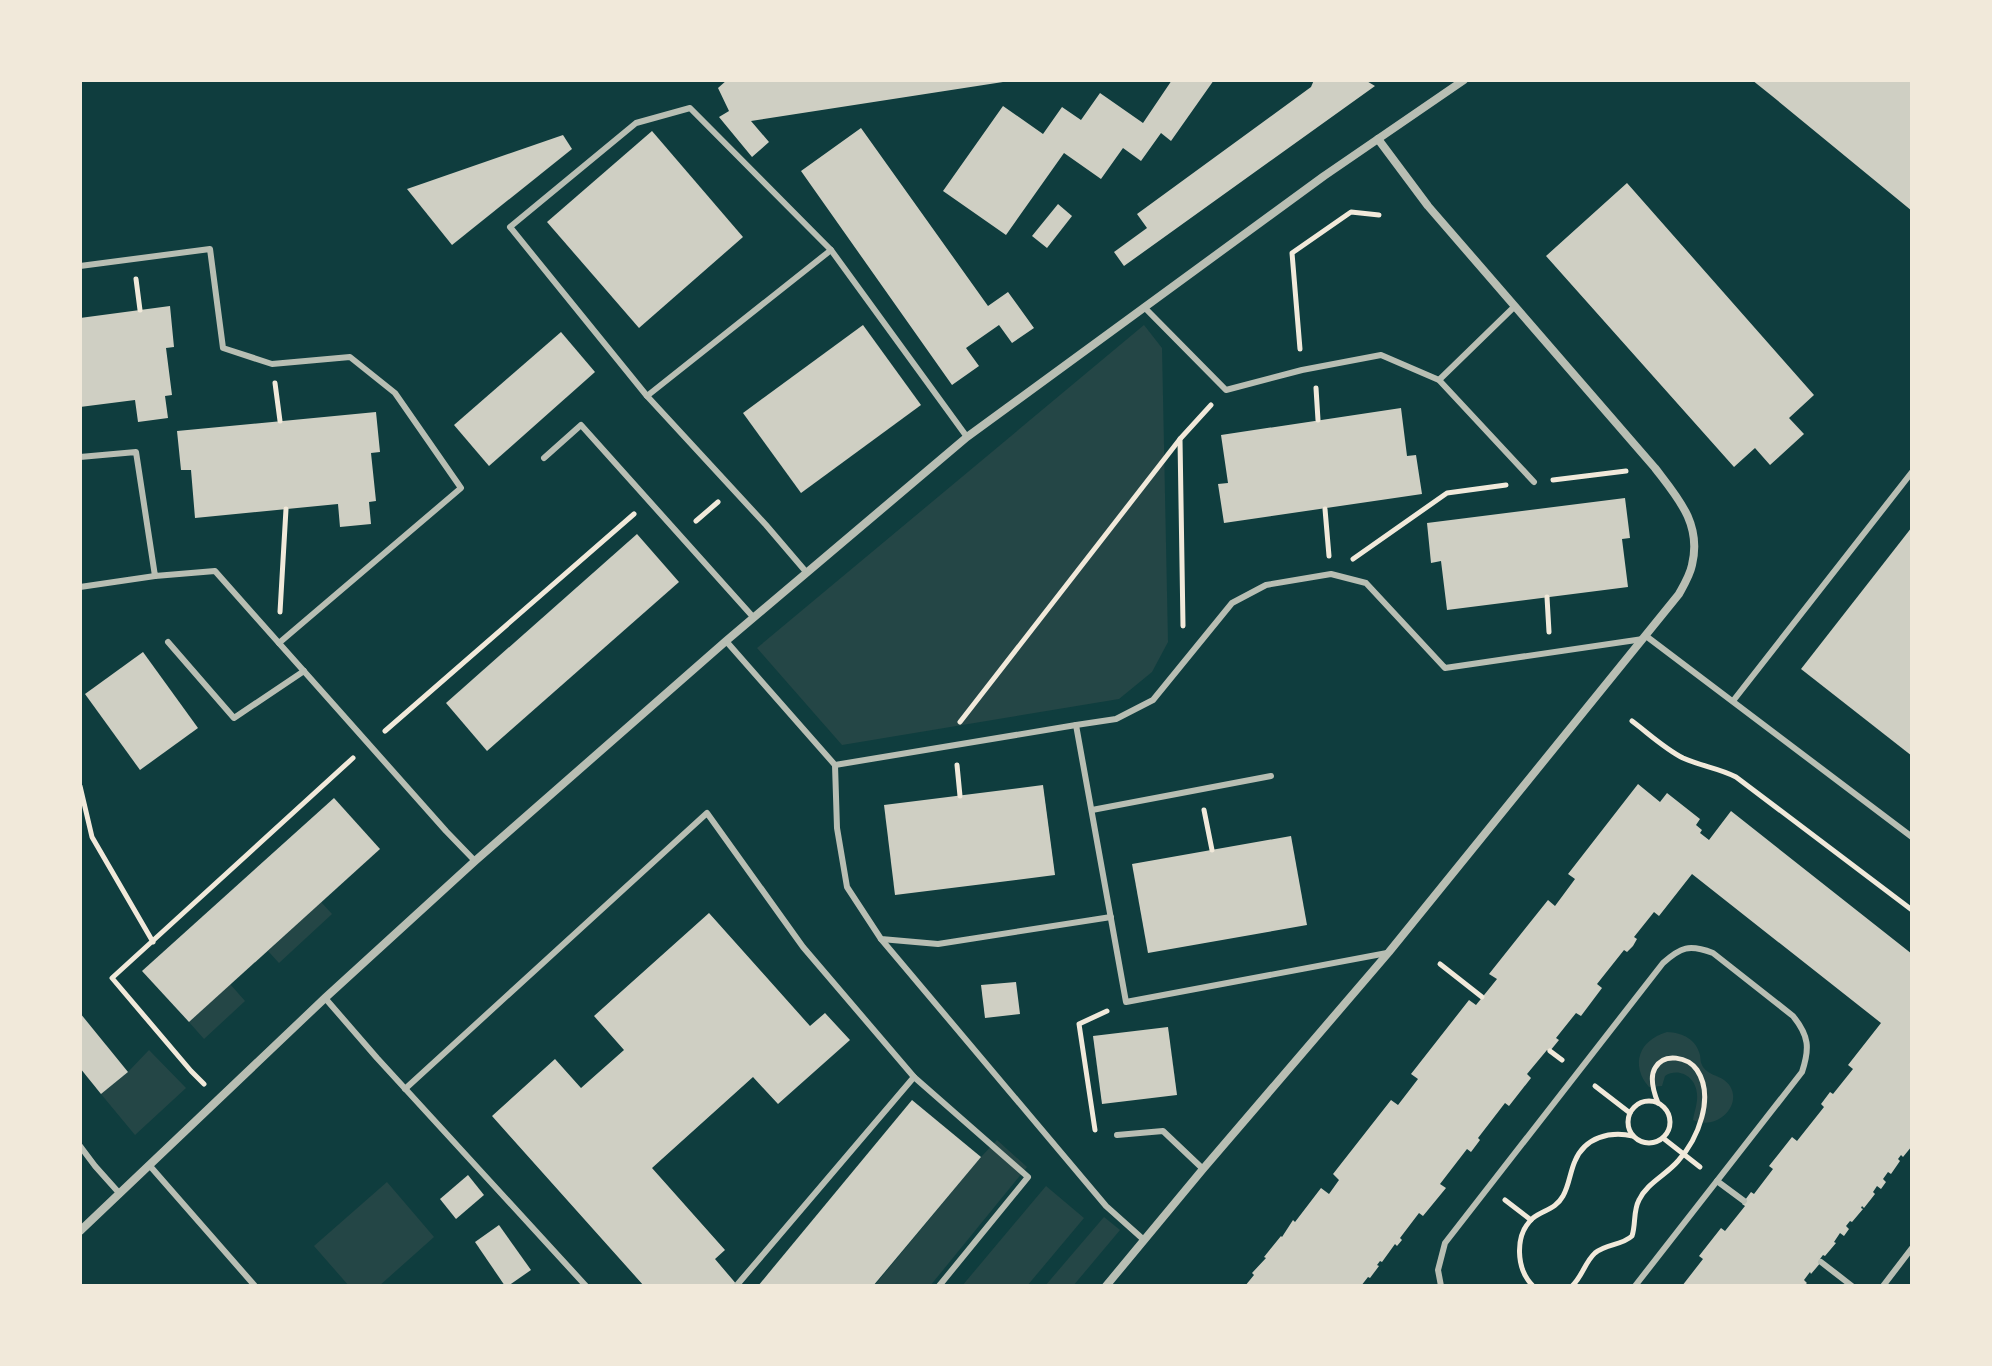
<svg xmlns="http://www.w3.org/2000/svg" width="1992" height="1366" font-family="'Roboto Condensed',sans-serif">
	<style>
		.green { fill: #244646 }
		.building { fill: #cfcfc3 }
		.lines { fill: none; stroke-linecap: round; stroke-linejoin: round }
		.path { stroke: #f1e9da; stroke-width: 5 }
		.service { stroke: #b8beb3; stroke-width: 6 }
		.minor { stroke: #b8beb3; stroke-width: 8 }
	</style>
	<rect width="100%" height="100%" fill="#0f3d3e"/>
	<g class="green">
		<polygon points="1144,325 1162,348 1168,642 1152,672 1119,699 842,745 757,648"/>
		<polygon points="321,902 332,914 279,963 268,951"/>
		<polygon points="230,984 245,1001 204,1039 189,1022"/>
		<path d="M1667 1032C1683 1033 1696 1039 1700 1055 1701 1062 1700 1061 1703 1067 1709 1075 1717 1075 1724 1080 1738 1090 1735 1108 1722 1117 1713 1124 1703 1124 1693 1120 1694 1112 1698 1103 1697 1094 1696 1077 1679 1067 1665 1076L1662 1086 1649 1087C1630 1065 1639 1040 1667 1032Z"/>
		<polygon points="149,1050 186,1088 135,1135 101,1094 128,1072"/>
		<polygon points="997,1140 1027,1167 930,1286 874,1286 981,1157"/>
		<polygon points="387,1182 434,1237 379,1286 349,1286 314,1246"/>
		<polygon points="1046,1186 1084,1218 1027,1286 962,1286"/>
		<polygon points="1104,1217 1120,1230 1073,1286 1045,1286"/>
	</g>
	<g class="building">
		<polygon points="727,80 1003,80 1003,82 751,121 769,142 752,157 719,117 729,111 718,88"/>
		<polygon points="1172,80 1214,80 1171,141 1161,133 1141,161 1123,148 1101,179 1064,153 1006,235 943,191 1003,106 1043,134 1062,107 1081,120 1100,93 1143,123"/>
		<polygon points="1314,80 1365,80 1375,86 1124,266 1114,252 1147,228 1137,214 1311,87"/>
		<polygon points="1752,80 1912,80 1912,211 1772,96"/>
		<polygon points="861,128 988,306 1008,292 1034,328 1012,343 999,325 966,348 979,366 952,385 801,171"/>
		<polygon points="652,131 743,237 639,328 547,222"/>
		<polygon points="563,135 572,149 452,245 407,189"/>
		<polygon points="1627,183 1814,395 1789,418 1804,434 1770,465 1755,448 1734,467 1546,256"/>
		<polygon points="1058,204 1072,216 1047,248 1032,236"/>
		<polygon points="170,306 174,347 166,348 172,395 165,396 168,418 138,422 135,400 80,407 80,318"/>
		<polygon points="863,325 921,405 801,493 743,413"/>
		<polygon points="561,332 595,372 489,466 454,425"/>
		<polygon points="1401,408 1407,456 1416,455 1422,494 1224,523 1218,484 1228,483 1221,435"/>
		<polygon points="376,412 380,452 371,453 376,501 369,502 371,524 340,527 338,504 195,518 191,470 181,470 177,431"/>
		<polygon points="1625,498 1630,538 1622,539 1628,587 1447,610 1441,561 1431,563 1427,523"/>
		<polygon points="1912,527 1912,756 1801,669"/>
		<polygon points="637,534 679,582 487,751 446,703"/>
		<polygon points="143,652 198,728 140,770 85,694"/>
		<polygon points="1638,784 1660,802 1667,793 1700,819 1696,825 1702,830 1700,833 1709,840 1731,811 1912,954 1912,997 1910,999 1912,1001 1912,1146 1903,1157 1901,1155 1898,1159 1900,1161 1891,1174 1888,1172 1883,1179 1886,1182 1881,1189 1877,1186 1873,1192 1875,1194 1864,1208 1862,1206 1861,1208 1863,1209 1852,1222 1850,1221 1846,1226 1849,1229 1844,1236 1840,1233 1834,1242 1836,1243 1825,1256 1823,1255 1820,1259 1822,1261 1811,1274 1810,1272 1804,1280 1807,1283 1804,1286 1682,1286 1703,1259 1699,1256 1721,1228 1725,1231 1745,1206 1742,1204 1751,1192 1754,1194 1773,1169 1769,1166 1792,1137 1797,1141 1824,1107 1821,1104 1830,1092 1833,1094 1853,1069 1848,1065 1881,1023 1692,874 1659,916 1654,912 1634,937 1637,939 1633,946 1627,952 1624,950 1597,984 1602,988 1581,1016 1576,1013 1556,1038 1559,1040 1550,1051 1549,1052 1547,1050 1527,1074 1531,1078 1509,1106 1505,1103 1478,1138 1480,1140 1471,1152 1467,1149 1440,1184 1446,1188 1423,1216 1419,1213 1400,1238 1402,1240 1397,1246 1395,1244 1382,1262 1380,1261 1377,1265 1379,1266 1370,1278 1368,1277 1361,1286 1245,1286 1254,1275 1252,1273 1266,1258 1264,1257 1281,1236 1282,1237 1293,1220 1295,1222 1321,1188 1329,1194 1339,1180 1333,1174 1391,1100 1398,1105 1418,1079 1411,1074 1469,1000 1476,1005 1497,979 1489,974 1548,900 1555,906 1575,879 1568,874"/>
		<polygon points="1043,785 1055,875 895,895 884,805"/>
		<polygon points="334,798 380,849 189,1022 142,971"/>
		<polygon points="1291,836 1307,925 1148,953 1132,864"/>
		<polygon points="709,913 810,1026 825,1013 850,1040 778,1104 753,1077 652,1168 725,1250 715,1259 738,1286 644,1286 492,1116 555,1059 581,1088 624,1050 594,1016"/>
		<polygon points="1016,982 1020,1014 985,1018 981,985"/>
		<polygon points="80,1013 128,1072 101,1094 80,1068"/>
		<polygon points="1168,1027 1177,1095 1102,1104 1093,1036"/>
		<polygon points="912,1100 981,1157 873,1286 758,1286"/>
		<polygon points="468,1175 484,1195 456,1219 440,1199"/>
		<polygon points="499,1225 531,1270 508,1286 505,1286 475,1242"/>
	</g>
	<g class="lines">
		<g class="path">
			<polyline points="136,279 140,310"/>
			<polyline points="1300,349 1292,253 1351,212 1379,215"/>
			<polyline points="275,383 280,421"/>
			<polyline points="1316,388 1318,420"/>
			<polyline points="1553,480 1626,471"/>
			<polyline points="1325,509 1329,556"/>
			<polyline points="696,521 718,502"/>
			<polyline points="1353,559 1447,493 1506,485"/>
			<polyline points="1547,597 1549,632"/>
			<polyline points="280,612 286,509"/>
			<polyline points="1183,626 1180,439 1211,405"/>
			<path d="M1632 721C1648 733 1665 749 1683 758 1700 766 1719 768 1736 777L1912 910"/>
			<polyline points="960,722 1180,439"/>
			<polyline points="385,731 634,514"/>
			<polyline points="957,765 960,796"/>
			<polyline points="80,786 92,837 153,942"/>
			<polyline points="1204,810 1212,850"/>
			<polyline points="1440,964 1482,997"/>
			<polyline points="1550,1051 1562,1060"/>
			<polyline points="204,1084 191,1071 112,978 353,758"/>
			<polyline points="1595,1086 1630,1113"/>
			<circle cx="1649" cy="1122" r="21"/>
			<polyline points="1095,1130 1079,1024 1107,1011"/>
			<polyline points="1663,1138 1700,1167"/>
			<polyline points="1505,1200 1531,1220"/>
			<path d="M1533 1286C1516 1269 1514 1235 1533 1218 1543 1210 1556 1209 1563 1196 1569 1186 1570 1172 1575 1161 1585 1137 1610 1131 1633 1136"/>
			<path d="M1572 1286C1582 1277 1585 1262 1595 1253 1607 1243 1621 1246 1632 1236 1636 1224 1633 1211 1639 1200 1647 1183 1666 1175 1678 1161 1698 1139 1715 1097 1697 1070 1688 1057 1664 1052 1655 1068 1649 1078 1654 1093 1658 1103"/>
		</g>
		<g class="service">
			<polyline points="80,266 210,249 223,348 272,364 350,357 395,393 461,488 279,643"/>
			<polyline points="1144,307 1226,390 1302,370 1381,355 1439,380 1534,482"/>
			<polyline points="1439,380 1514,307"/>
			<polyline points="647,396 831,250"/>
			<polyline points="80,457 136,452 155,576 215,571 446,831 475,861"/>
			<polyline points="544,458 581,425 754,618"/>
			<polyline points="807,573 766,525 647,396 510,227 636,123 690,108 831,250 967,437"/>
			<polyline points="80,587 155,576"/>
			<polyline points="1646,636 1912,837"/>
			<polyline points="726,641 835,765 1076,725 1126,1002 1387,953"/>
			<polyline points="168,642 234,718 304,671"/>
			<polyline points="1733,701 1912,472"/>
			<polyline points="1076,725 1116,719 1153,700 1232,603 1266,585 1331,574 1366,583 1445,668 1643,639"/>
			<polyline points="835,765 837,828 847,887 881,939 938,944 1111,917"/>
			<polyline points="1092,810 1271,776"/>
			<polyline points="881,939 1106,1206 1144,1240"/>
			<polyline points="325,998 377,1058 586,1286"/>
			<polyline points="914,1077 1028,1177 939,1286"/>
			<polyline points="405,1089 707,813 803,947 914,1077 737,1285"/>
			<polyline points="1117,1135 1163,1131 1203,1169"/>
			<polyline points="80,1146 95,1166 120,1194"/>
			<polyline points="150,1166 255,1286"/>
			<polyline points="1717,1181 1744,1201"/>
			<polyline points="1821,1262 1852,1286"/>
			<path d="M1441 1286 1438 1270 1445 1243 1663 963C1681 947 1689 944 1713 953L1793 1016C1809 1036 1810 1048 1802 1072L1635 1286"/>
			<polyline points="1883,1286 1912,1248"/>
		</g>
		<g class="minor">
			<polyline points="80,1231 325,998 475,861 726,641 967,437 1324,176 1464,80"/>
			<path d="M1106 1286 1203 1169 1389 952 1679 594C1684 585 1690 575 1692 565 1702 524 1678 498 1655 468L1428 206 1378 139"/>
		</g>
	</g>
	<rect width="1992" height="1366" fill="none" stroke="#f1e9da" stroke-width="164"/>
</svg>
